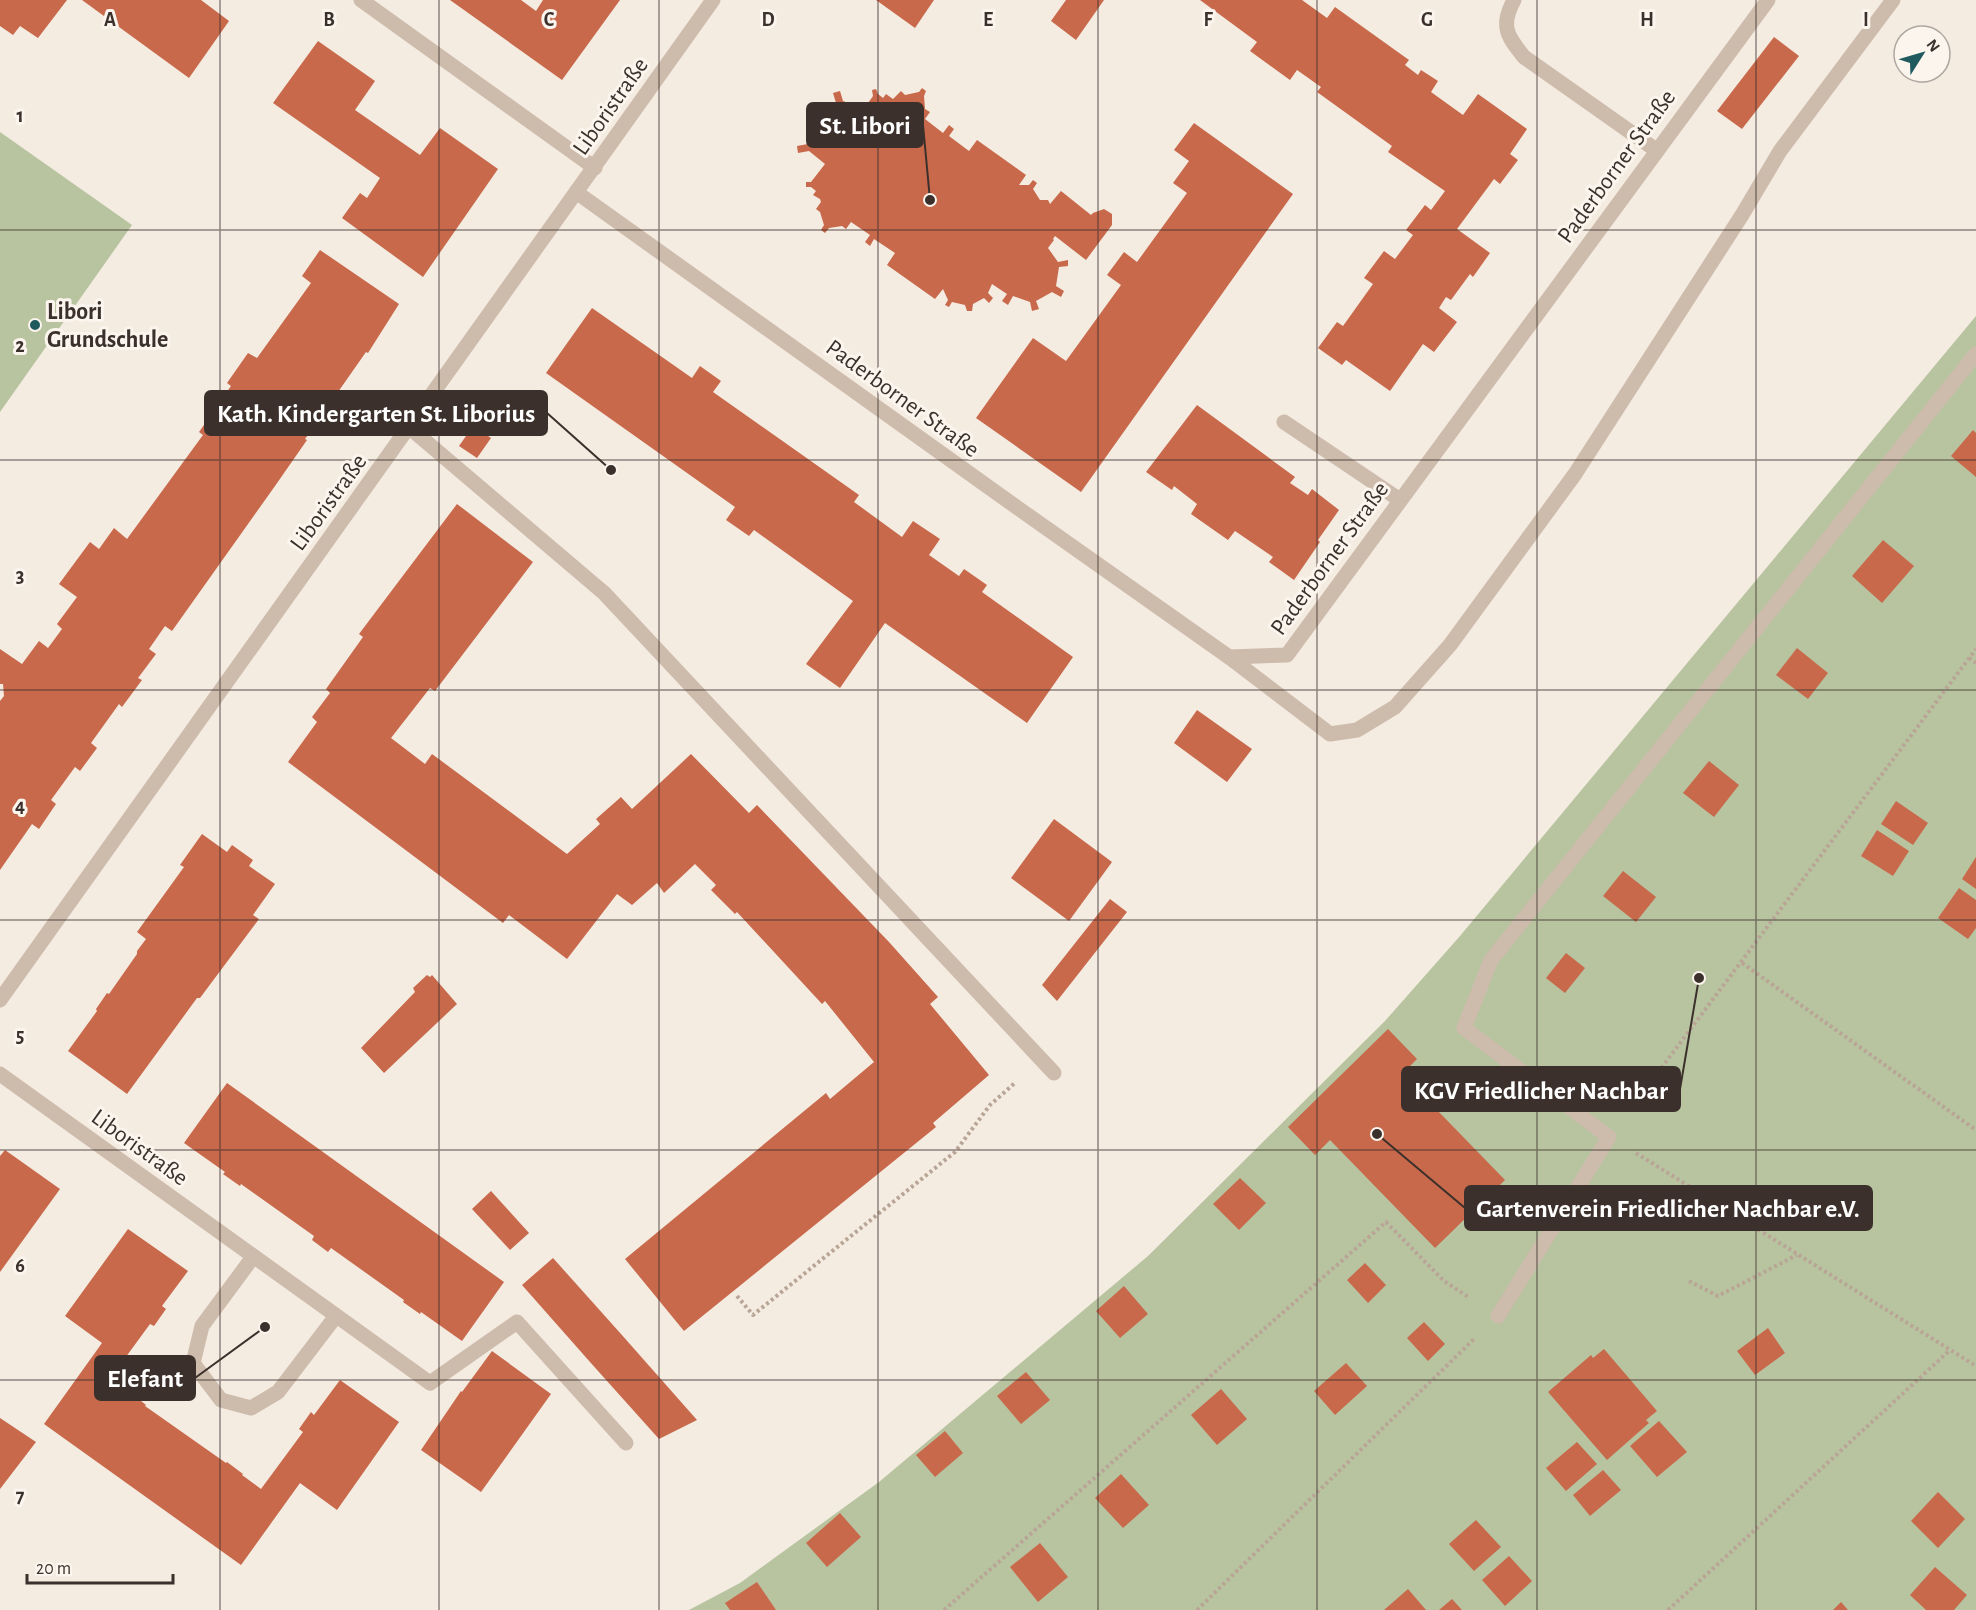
<svg xmlns="http://www.w3.org/2000/svg" width="1976" height="1610" font-family="'Alegreya Sans',sans-serif">
	<style>
		.green { fill: #b8c4a0 }
		.building { fill: #c8694b }
		.lines { fill: none; stroke-linecap: round; stroke-linejoin: round }
		.path { stroke: #b9a596; stroke-width: 4; stroke-dasharray: 3 3; stroke-linecap: butt }
		.service { stroke: #cdbbac; stroke-width: 15 }
		.minor { stroke: #cdbbac; stroke-width: 15 }
		.grid { fill: none; stroke: #3b302b; stroke-width: 1.5; stroke-opacity: 0.55 }
		.poi-dot { fill: #1f5a5e; stroke: #fbf5ee; stroke-width: 2 }
		.labels { text-anchor: middle; stroke-width: 6; stroke-linejoin: round; paint-order: stroke }
		.street-label { font-size: 24px; fill: #3b302b; stroke: #fbf5ee }
		.poi-label { font-size: 24px; font-weight: bold; fill: #3b302b; stroke: #fbf5ee; text-anchor: start }
		.grid-label { font-size: 20px; text-anchor: middle; font-weight: bold; fill: #3b302b; stroke: #fbf5ee; stroke-width: 6; stroke-linejoin: round; paint-order: stroke }
		.leader { fill: none; stroke: #3b302b; stroke-width: 2 }
		.callout-dot { fill: #3b302b; stroke: #fbf5ee; stroke-width: 2 }
		.callout { fill: #3b302b; stroke: #3b302b; stroke-width: 2 }
		.callout-label { font-size: 26px; text-anchor: middle; font-weight: bold; fill: #fff }
	</style>
	<rect width="100%" height="100%" fill="#f4ebe1"/>
	<g class="green">
		<polygon points="0,132 132,225 0,412"/>
		<polygon points="1976,316 1976,1610 689,1610 740,1583 879,1482 1148,1256 1385,1021 1460,936"/>
	</g>
	<g class="building">
		<polygon points="0,0 67,0 38,38 20,26 13,35 0,26"/>
		<polygon points="82,0 201,0 229,21 189,78"/>
		<polygon points="450,0 521,0 536,11 543,0 620,0 562,80"/>
		<polygon points="876,0 934,0 915,28"/>
		<polygon points="1066,0 1104,0 1076,40 1051,21"/>
		<polygon points="1200,0 1302,0 1327,18 1335,7 1409,60 1405,65 1418,75 1421,70 1438,81 1431,92 1463,115 1478,94 1527,129 1510,154 1518,160 1500,184 1494,179 1457,229 1490,253 1473,277 1470,274 1451,300 1446,297 1439,308 1457,322 1434,352 1423,344 1390,391 1346,360 1342,365 1318,348 1337,322 1343,326 1373,284 1364,278 1384,251 1395,259 1413,235 1406,230 1425,205 1431,210 1445,191 1388,152 1392,146 1317,92 1321,87 1297,70 1290,80 1250,51 1257,42"/>
		<polygon points="1774,37 1799,56 1742,129 1717,111"/>
		<polygon points="318,41 375,81 355,110 420,155 440,128 498,169 423,277 342,218 360,193 367,198 380,178 273,103"/>
		<polygon points="922,88 926,91 924,96 925,109 930,112 925,119 943,133 949,125 954,129 949,136 969,151 977,140 1026,175 1019,185 1029,185 1033,180 1037,183 1033,189 1040,200 1048,200 1050,204 1061,191 1091,215 1093,213 1104,209 1112,214 1112,225 1086,260 1055,236 1053,239 1054,240 1048,248 1058,262 1068,260 1068,266 1059,267 1056,286 1064,291 1061,297 1052,292 1036,301 1039,309 1032,311 1030,302 1013,296 1008,305 1002,301 1007,294 992,284 988,293 993,298 989,303 984,298 973,304 972,311 967,311 965,305 952,302 949,307 945,305 948,300 943,289 935,299 887,265 895,253 874,239 870,246 865,242 870,235 851,222 846,229 842,226 829,228 825,233 821,230 824,225 820,212 816,209 821,202 820,199 813,195 816,191 811,187 806,187 806,182 811,182 825,164 809,151 798,153 797,146 808,144 836,103 833,93 840,91 843,101 857,106 861,113 873,96 872,90 876,89 878,94 883,98 886,94 893,99 901,91 905,95 919,92"/>
		<polygon points="1194,123 1293,194 1081,492 976,418 1033,338 1066,361 1121,285 1107,275 1124,252 1137,262 1187,193 1173,183 1189,161 1174,150"/>
		<polygon points="320,250 399,304 368,353 366,352 338,392 339,394 305,439 307,440 275,486 172,631 165,626 149,649 156,654 138,678 142,680 122,707 119,704 91,743 97,748 80,771 75,767 51,800 56,804 39,829 32,824 0,870 0,701 4,696 3,684 0,684 0,649 22,664 39,641 48,648 62,629 57,624 77,597 59,584 90,542 99,549 114,528 127,539 203,435 199,432 231,386 227,383 248,353 257,358 311,283 302,276"/>
		<polygon points="592,308 692,378 700,366 721,381 713,392 859,495 854,502 902,537 913,521 940,539 929,555 959,576 964,569 987,585 982,592 1073,657 1027,723 885,623 840,688 806,664 853,601 754,530 749,536 726,520 735,507 546,373"/>
		<polygon points="1197,405 1295,477 1290,483 1308,495 1312,489 1339,510 1318,540 1320,542 1294,580 1269,562 1273,557 1235,531 1228,540 1191,514 1197,504 1174,486 1172,490 1146,472"/>
		<polygon points="473,426 491,438 477,458 459,446"/>
		<polygon points="1973,430 1976,433 1976,477 1951,456"/>
		<polygon points="457,504 533,562 435,691 430,688 391,738 425,764 432,754 567,854 600,824 596,819 621,797 632,809 691,754 749,813 757,805 889,942 938,997 930,1004 989,1075 933,1123 936,1127 684,1331 625,1259 826,1093 830,1099 874,1062 825,1001 822,1004 737,912 735,914 711,890 716,885 695,864 664,893 657,883 632,905 617,894 567,959 509,915 503,923 288,762 317,722 312,717 330,693 326,689 363,637 359,634"/>
		<polygon points="1883,540 1914,566 1882,603 1852,576"/>
		<polygon points="1797,648 1828,673 1808,699 1776,675"/>
		<polygon points="1197,710 1252,749 1227,782 1174,743"/>
		<polygon points="1709,761 1739,785 1714,817 1683,793"/>
		<polygon points="1896,801 1928,823 1913,845 1881,824"/>
		<polygon points="1054,819 1112,862 1069,921 1011,878"/>
		<polygon points="1877,830 1909,851 1893,876 1861,856"/>
		<polygon points="202,834 227,852 232,845 253,860 249,866 275,884 253,915 259,919 200,998 197,998 127,1094 68,1051 97,1011 96,1009 107,993 109,994 137,954 137,951 146,939 137,932 184,867 180,865"/>
		<polygon points="1976,857 1976,889 1962,879"/>
		<polygon points="1623,871 1656,897 1636,922 1603,896"/>
		<polygon points="1959,888 1976,900 1976,928 1968,939 1938,918"/>
		<polygon points="1110,899 1127,912 1057,1001 1042,985"/>
		<polygon points="1566,953 1585,968 1565,993 1546,978"/>
		<polygon points="427,975 430,977 432,975 457,1004 384,1073 361,1048 415,992 413,988"/>
		<polygon points="1388,1029 1417,1059 1402,1074 1505,1180 1435,1248 1330,1140 1315,1155 1288,1127"/>
		<polygon points="227,1083 504,1282 462,1341 421,1312 420,1314 403,1302 404,1300 331,1248 328,1252 312,1240 314,1236 241,1184 240,1186 223,1174 225,1172 184,1143"/>
		<polygon points="5,1150 60,1189 0,1272 0,1156"/>
		<polygon points="1240,1178 1266,1203 1239,1230 1213,1204"/>
		<polygon points="491,1191 529,1233 510,1250 472,1209"/>
		<polygon points="128,1229 188,1271 162,1306 166,1309 154,1326 150,1324 109,1380 128,1394 130,1392 146,1405 145,1406 226,1463 227,1462 243,1474 242,1475 261,1489 303,1432 299,1429 311,1412 314,1415 340,1380 399,1422 337,1510 300,1483 241,1565 44,1424 102,1343 65,1316"/>
		<polygon points="553,1258 621,1334 697,1420 659,1439 590,1362 522,1285"/>
		<polygon points="1365,1263 1386,1285 1368,1303 1347,1280"/>
		<polygon points="1124,1286 1148,1314 1120,1338 1096,1311"/>
		<polygon points="1424,1322 1445,1344 1428,1361 1407,1338"/>
		<polygon points="1768,1328 1785,1353 1755,1375 1737,1351"/>
		<polygon points="1604,1349 1657,1411 1646,1420 1649,1423 1607,1460 1548,1392 1591,1355 1593,1358"/>
		<polygon points="492,1351 551,1394 481,1492 421,1450 461,1391 462,1392"/>
		<polygon points="1346,1363 1367,1386 1335,1415 1314,1391"/>
		<polygon points="1026,1372 1050,1400 1021,1424 997,1396"/>
		<polygon points="1221,1389 1247,1419 1217,1445 1191,1415"/>
		<polygon points="0,1418 36,1442 0,1489"/>
		<polygon points="1659,1421 1687,1452 1657,1477 1630,1446"/>
		<polygon points="945,1431 963,1453 935,1477 916,1455"/>
		<polygon points="1577,1442 1597,1464 1566,1491 1546,1468"/>
		<polygon points="1603,1470 1621,1490 1590,1516 1573,1495"/>
		<polygon points="1121,1474 1149,1505 1123,1528 1095,1498"/>
		<polygon points="1938,1492 1965,1519 1938,1548 1911,1521"/>
		<polygon points="840,1513 861,1537 827,1567 806,1543"/>
		<polygon points="1476,1520 1501,1547 1474,1571 1449,1544"/>
		<polygon points="1040,1543 1068,1577 1038,1602 1010,1567"/>
		<polygon points="1509,1556 1532,1581 1505,1606 1482,1580"/>
		<polygon points="1935,1567 1967,1595 1954,1610 1926,1610 1910,1595"/>
		<polygon points="757,1582 776,1610 730,1610 725,1603"/>
		<polygon points="1408,1589 1426,1610 1384,1610"/>
		<polygon points="1452,1599 1462,1610 1439,1610"/>
		<polygon points="1841,1602 1848,1610 1833,1610"/>
	</g>
	<g class="lines">
		<g class="path">
			<polyline points="1969,658 1976,663"/>
			<polyline points="1742,963 1976,1130"/>
			<polyline points="1629,1111 1976,649"/>
			<polyline points="1636,1153 1976,1366"/>
			<polyline points="1689,1281 1718,1296 1797,1255"/>
			<polyline points="737,1296 753,1315 955,1152 990,1105 1016,1082"/>
			<polyline points="944,1610 1386,1222 1444,1281 1470,1298"/>
			<polyline points="1197,1610 1475,1338"/>
			<polyline points="1668,1610 1950,1350"/>
		</g>
		<g class="service">
			<path d="M1514 0C1500 26 1507 36 1524 57L1656 150"/>
			<polyline points="1284,422 1400,500"/>
			<polyline points="410,428 604,593 1054,1073"/>
			<polyline points="1229,657 1330,734 1357,730 1395,707 1450,645 1575,474 1742,215 1780,151 1893,0"/>
			<polyline points="1498,1316 1609,1137 1464,1028 1491,960 1976,354"/>
			<polyline points="430,1383 517,1322 626,1443"/>
		</g>
		<g class="minor">
			<polyline points="361,0 595,168"/>
			<polyline points="576,192 1022,511 1229,657 1287,655 1768,0"/>
			<polyline points="0,1000 713,0"/>
			<polyline points="0,1074 430,1383"/>
			<polyline points="253,1257 202,1326 193,1363 221,1400 251,1408 278,1392 336,1316"/>
		</g>
	</g>
	<path class="grid" d="M220 0V1610M439 0V1610M659 0V1610M878 0V1610M1098 0V1610M1317 0V1610M1537 0V1610M1756 0V1610M0 230H1976M0 460H1976M0 690H1976M0 920H1976M0 1150H1976M0 1380H1976"/>
	<circle class="poi-dot" cx="35" cy="325" r="6"/>
	<g class="labels">
		<g class="street-label">
			<text transform="translate(610 106) rotate(-55)" y="8">Liboristraße</text>
			<text transform="translate(1616 166) rotate(-54)" y="8">Paderborner Straße</text>
			<text transform="translate(903 398) rotate(36)" y="8">Paderborner Straße</text>
			<text transform="translate(328 502) rotate(-54)" y="8">Liboristraße</text>
			<text transform="translate(1329 558) rotate(-54)" y="8">Paderborner Straße</text>
			<text transform="translate(140 1147) rotate(36)" y="8">Liboristraße</text>
		</g>
		<g class="poi-label">
			<text x="47" y="319">Libori<tspan x="47" dy="28">Grundschule</tspan></text>
		</g>
	</g>
	<g class="grid-label">
		<text x="110" y="26">A</text>
		<text x="329" y="26">B</text>
		<text x="549" y="26">C</text>
		<text x="768" y="26">D</text>
		<text x="988" y="26">E</text>
		<text x="1208" y="26">F</text>
		<text x="1427" y="26">G</text>
		<text x="1647" y="26">H</text>
		<text x="1866" y="26">I</text>
		<text x="20" y="122">1</text>
		<text x="20" y="352">2</text>
		<text x="20" y="582">3</text>
		<text x="20" y="812">4</text>
		<text x="20" y="1042">5</text>
		<text x="20" y="1272">6</text>
		<text x="20" y="1502">7</text>
	</g>
	<path class="leader" d="M930 200L923 125M611 470L547 413M1699 978L1680 1089M1377 1134L1465 1208M265 1327L195 1378"/>
	<g class="callout-dot">
		<circle cx="930" cy="200" r="6"/>
		<circle cx="611" cy="470" r="6"/>
		<circle cx="1699" cy="978" r="6"/>
		<circle cx="1377" cy="1134" r="6"/>
		<circle cx="265" cy="1327" r="6"/>
	</g>
	<g class="callout">
		<rect x="807" y="103" width="116" height="44" rx="6"/>
		<rect x="205" y="391" width="342" height="44" rx="6"/>
		<rect x="1402" y="1067" width="278" height="44" rx="6"/>
		<rect x="1465" y="1186" width="407" height="44" rx="6"/>
		<rect x="95" y="1356" width="100" height="44" rx="6"/>
	</g>
	<g class="callout-label">
		<text x="865" y="134">St. Libori</text>
		<text x="376" y="422">Kath. Kindergarten St. Liborius</text>
		<text x="1541" y="1099">KGV Friedlicher Nachbar</text>
		<text x="1668" y="1217">Gartenverein Friedlicher Nachbar e.V.</text>
		<text x="145" y="1387">Elefant</text>
	</g>
	<g transform="translate(1922 54) rotate(53)"><circle r="28" fill="#fbf5ee" stroke="#aea6a0" stroke-width="1.5"/>
	<path d="M0-4.5L10 22L0 15L-10 22Z" fill="#1f5a5e"/>
	<text y="-9" font-size="16" font-weight="bold" text-anchor="middle" fill="#3b302b">N</text>
	</g>
	<path d="M27 1574v9h146v-9" fill="none" stroke="#3b302b" stroke-width="3"/>
	<text x="36" y="1574" font-size="18" fill="#3b302b" stroke="#fbf5ee" stroke-width="4.5" paint-order="stroke">20 m</text>
</svg>
